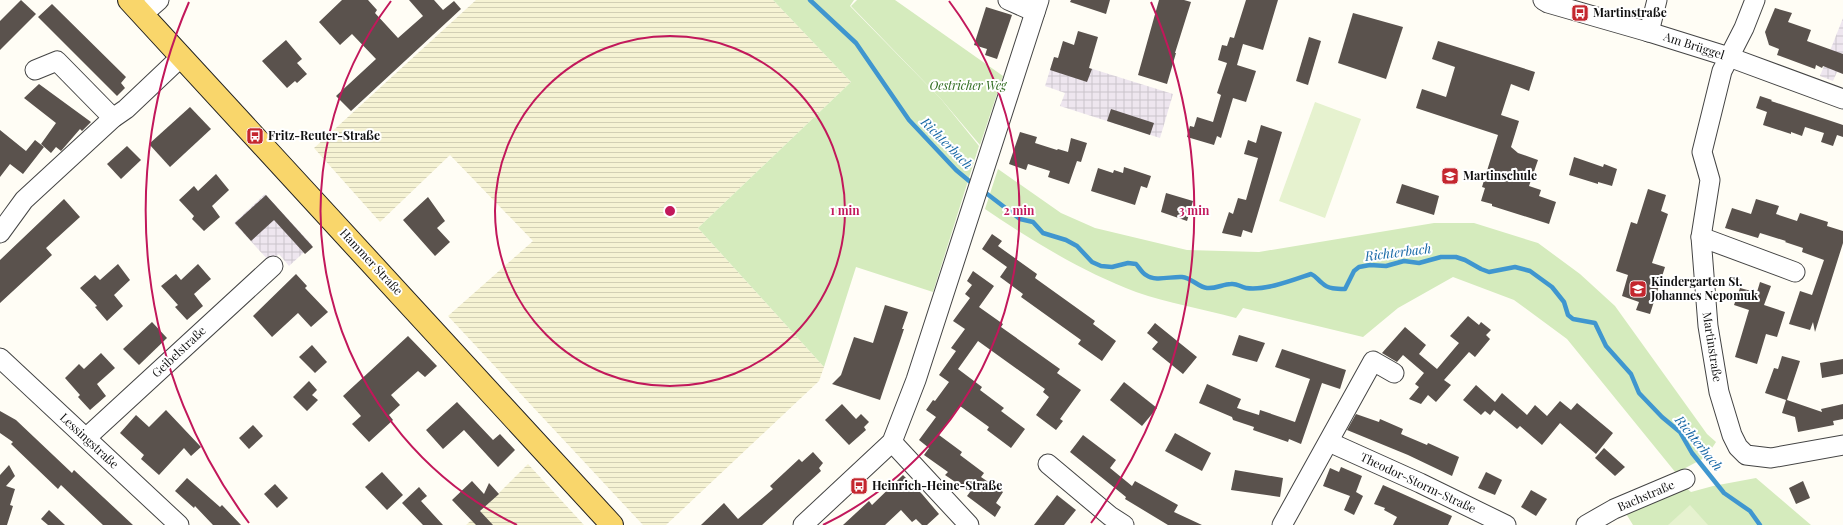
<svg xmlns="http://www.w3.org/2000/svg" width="1843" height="525" font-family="'Playfair Display',serif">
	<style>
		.industrial { fill: url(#industrial-grid) }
		.farmland { fill: url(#farmland-rules) }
		.grass { fill: #d5ebbd }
		.pitch { fill: #e6f2cf }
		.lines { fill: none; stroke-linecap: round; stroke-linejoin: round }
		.stream { stroke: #3f96cf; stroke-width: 4.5 }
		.building { fill: #5a524d }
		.minor-casing { stroke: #444; stroke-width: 21 }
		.major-casing { stroke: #222; stroke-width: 24 }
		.minor { stroke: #fff; stroke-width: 19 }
		.major { stroke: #f9d66b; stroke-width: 22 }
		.ring { fill: none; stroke: #c2185b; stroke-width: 2 }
		.labels { text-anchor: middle; stroke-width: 4; stroke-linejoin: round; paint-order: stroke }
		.poi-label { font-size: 12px; font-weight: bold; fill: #111; stroke: #fff; text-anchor: start }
		.street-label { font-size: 12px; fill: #111; stroke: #fff }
		.park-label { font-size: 12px; font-style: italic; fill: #2f6b1f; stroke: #fff }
		.water-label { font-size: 13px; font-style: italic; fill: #1768a6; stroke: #fff }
		.centre { fill: #c2185b; stroke: #fff; stroke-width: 2 }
		.ring-label { font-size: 12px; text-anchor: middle; font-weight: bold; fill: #c2185b; stroke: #fff; stroke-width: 4; stroke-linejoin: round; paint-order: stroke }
	</style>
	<defs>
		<pattern id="industrial-grid" width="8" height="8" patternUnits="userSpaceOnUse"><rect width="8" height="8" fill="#eee6ef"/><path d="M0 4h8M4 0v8" fill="none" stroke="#cbc4cc"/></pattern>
		<pattern id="farmland-rules" width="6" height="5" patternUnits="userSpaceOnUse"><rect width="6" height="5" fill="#f6f3d4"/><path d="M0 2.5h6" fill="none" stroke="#d2cfb5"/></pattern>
	</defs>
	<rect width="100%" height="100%" fill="#fffdf5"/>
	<g class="industrial">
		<polygon points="1843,18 1843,74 1837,72 1833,81 1820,76"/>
		<polygon points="1054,57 1173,94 1160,138 1060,106 1065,93 1045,86"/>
		<polygon points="265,194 312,245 289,266 279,254 270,262 234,223"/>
	</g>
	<g class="farmland">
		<polygon points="476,0 773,0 851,82 698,228 824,367 819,381 666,525 643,525 448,316 533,241 450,155 380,222 314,148"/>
		<polygon points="528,464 584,525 466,525 481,511"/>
	</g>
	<g class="grass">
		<polygon points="773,0 854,0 850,6 941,99 979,146 933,292 856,267 824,367 698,228 851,82"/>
		<polygon points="857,0 895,0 1003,76 980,145 941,99 851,6"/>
		<path d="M998 169 1061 213 1095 228 1187 250 1259 252 1434 223H1474L1538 243 1580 274 1615 306 1707 434 1716 442 1706 457 1676 473 1567 339 1514 300 1453 277 1398 308 1363 337 1243 308 1236 318C1203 309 1168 303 1136 292 1083 272 1032 241 985 209Z"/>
		<polygon points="1756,478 1811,525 1633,525 1625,512 1684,486 1691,492 1713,486"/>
	</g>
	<g class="pitch">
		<polygon points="1315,102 1361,119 1325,218 1279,201"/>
		<polygon points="1690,505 1708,525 1668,525"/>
	</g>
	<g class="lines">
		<g class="stream">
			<polyline points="810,0 856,43 909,120 956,170 974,185"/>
			<path d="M982 190 1020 219 1033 222 1043 233 1066 240 1077 246 1092 262 1101 266 1112 267 1128 263 1136 264C1139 267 1142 273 1146 275 1155 282 1172 276 1182 277 1192 278 1198 287 1207 288 1216 289 1223 284 1231 284 1237 283 1240 287 1246 288 1265 291 1293 280 1311 274 1316 276 1318 280 1322 283 1328 289 1337 289 1345 289L1354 271 1359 267 1370 265 1386 266 1404 261 1419 263 1441 257H1456L1465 260 1481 269 1489 272 1515 267 1530 271 1552 287 1564 302 1568 315 1573 319 1595 323 1606 346 1631 374 1639 393 1662 417 1680 432 1692 453 1724 493 1750 511 1760 525"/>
		</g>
	</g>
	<g class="building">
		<polygon points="21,0 36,14 0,50 0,21"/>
		<polygon points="342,0 368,0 377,10 375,13 398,38 423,16 409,0 434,0 443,10 454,1 461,9 351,111 336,96 376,59 352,34 340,45 319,22"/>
		<polygon points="1071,0 1110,0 1106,14 1070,2"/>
		<polygon points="1159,0 1184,0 1191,2 1175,53 1176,53 1167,84 1138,75"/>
		<polygon points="1246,0 1278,0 1263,50 1243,44 1237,65 1256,71 1246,102 1233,98 1221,138 1217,136 1214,145 1187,137 1190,126 1194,127 1197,117 1213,122 1221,95 1217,93 1227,63 1218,60 1222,45 1227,46 1230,37 1234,38"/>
		<polygon points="52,4 126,77 121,83 125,88 117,96 38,17"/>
		<polygon points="986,7 1012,15 997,59 985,55 987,49 974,45"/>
		<polygon points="1775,8 1792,13 1788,22 1811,30 1807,41 1843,54 1843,74 1823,66 1822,68 1816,65 1815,69 1777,55 1779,49 1769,45 1765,32"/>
		<polygon points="1353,13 1403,27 1386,79 1338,63"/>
		<polygon points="1078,31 1098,37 1089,68 1092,69 1087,82 1050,70 1054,57 1058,58 1063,41 1074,45"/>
		<polygon points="1309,37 1321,41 1308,85 1296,81"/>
		<polygon points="286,40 302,59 297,63 307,74 297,83 295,81 287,88 262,61"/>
		<polygon points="1438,41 1535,72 1529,91 1511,84 1501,115 1519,121 1511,147 1518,153 1538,160 1529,186 1541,190 1539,196 1556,202 1549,224 1492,206 1492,204 1481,201 1485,188 1482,187 1498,135 1416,108 1422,89 1446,97 1455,67 1432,59"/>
		<polygon points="39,84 91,122 82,131 80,129 61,151 56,147 51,153 41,144 56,123 24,98"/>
		<polygon points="1760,96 1772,100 1771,101 1843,125 1843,137 1837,135 1833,146 1821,142 1824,133 1805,127 1802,136 1791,132 1791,134 1763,125 1767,112 1756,108"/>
		<polygon points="190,107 211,129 170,167 149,144"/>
		<polygon points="1111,109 1154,123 1150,135 1107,121"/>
		<polygon points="1261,125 1282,132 1252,233 1243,230 1241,237 1222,233 1229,212 1233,214 1238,198 1246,200 1258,158 1244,154 1248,140 1256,143"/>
		<polygon points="0,130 26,151 35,140 44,147 23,174 10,164 0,177"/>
		<polygon points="1020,132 1037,137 1035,143 1057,150 1058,149 1068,152 1071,138 1087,143 1081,162 1077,161 1069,184 1048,177 1050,171 1028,164 1026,170 1009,164"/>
		<polygon points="127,146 141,160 121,179 107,164"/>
		<polygon points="1574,157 1603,167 1604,164 1617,169 1612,186 1598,182 1598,184 1569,175"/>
		<polygon points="1124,167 1151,176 1147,188 1141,186 1135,205 1091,191 1098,168 1113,173 1114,170 1123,173"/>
		<polygon points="216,174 229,190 212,206 220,217 204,231 192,219 194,216 179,200 194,186 198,191"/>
		<polygon points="1402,184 1439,196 1434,215 1396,203"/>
		<polygon points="1648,189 1666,195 1661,211 1668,214 1652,263 1665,267 1650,314 1636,310 1639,302 1622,296 1628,275 1616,271 1631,222 1637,224"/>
		<polygon points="1166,193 1193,201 1187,221 1161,212"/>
		<polygon points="266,195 313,247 305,254 274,220 251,241 235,223"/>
		<polygon points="428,197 445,221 437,228 450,242 435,256 403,220"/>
		<polygon points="64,199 80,217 46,248 52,255 0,303 0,260"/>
		<polygon points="1756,199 1779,206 1776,214 1797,221 1800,213 1828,222 1827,226 1843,231 1843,243 1815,332 1813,322 1810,330 1789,324 1800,291 1812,295 1824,260 1802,252 1803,248 1785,242 1786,241 1760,233 1758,238 1725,228 1732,208 1751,214"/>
		<polygon points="992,234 1002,241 998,246 1037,274 1035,278 1095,321 1093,324 1116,341 1102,361 1078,344 1081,340 1021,297 1023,294 1000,277 1007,267 982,249"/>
		<polygon points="118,264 130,280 114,295 123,306 107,321 95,307 97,306 80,288 95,275 100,280"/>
		<polygon points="198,264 211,279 194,294 203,306 187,320 175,307 178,305 161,286 176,274 181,280"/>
		<polygon points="973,271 994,286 979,307 1003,324 1001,327 1060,369 1057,373 1081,390 1060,419 1063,421 1056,430 1036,415 1049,397 1043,392 1045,389 978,341 958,369 982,387 980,390 1004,408 1001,411 1025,429 1011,448 987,430 989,427 960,406 939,435 962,452 960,455 984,473 981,477 1003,492 996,503 1001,507 995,517 967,496 970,492 945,475 948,472 924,455 929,448 919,440 936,417 926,410 933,400 935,401 949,382 939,375 956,351 951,348 965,329 953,321 970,298 965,294 972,285 967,281"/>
		<polygon points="296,274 307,286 305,288 328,312 311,327 298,313 272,337 253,316"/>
		<polygon points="1760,282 1771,286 1764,305 1785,312 1777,337 1766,334 1757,364 1735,357 1749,310 1734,305 1740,288 1755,292 1757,292"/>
		<polygon points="885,305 908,312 902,329 904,329 880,400 832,384 841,375 854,337 873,343"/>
		<polygon points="1468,316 1479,325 1481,322 1491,330 1486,335 1490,339 1475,357 1469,352 1444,380 1451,385 1436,402 1428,395 1421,404 1409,399 1419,387 1415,384 1424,373 1403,355 1397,362 1382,353 1405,327 1426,345 1419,354 1437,369 1459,343 1450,336"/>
		<polygon points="152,322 167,338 139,365 123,349"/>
		<polygon points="1155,323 1197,357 1183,374 1152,349 1158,342 1147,333"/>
		<polygon points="1239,335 1265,343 1257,362 1232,355"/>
		<polygon points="408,336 437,366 425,377 418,371 391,395 400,405 389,415 393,420 369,442 352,424 361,416 343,396"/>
		<polygon points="312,345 327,362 315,373 299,357"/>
		<polygon points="1282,349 1346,370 1340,389 1322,383 1301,444 1289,439 1288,442 1253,430 1254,427 1233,420 1232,417 1199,403 1207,384 1241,399 1237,408 1259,415 1260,410 1295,422 1310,379 1275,367"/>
		<polygon points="101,353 115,368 97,384 106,396 90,410 78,397 80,395 65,378 79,364 84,369"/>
		<polygon points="1782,356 1800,361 1787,400 1822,412 1821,409 1843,404 1843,419 1833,421 1834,425 1798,432 1795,417 1782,413 1786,400 1765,393 1774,368 1778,369"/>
		<polygon points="1843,359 1843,374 1822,378 1820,363"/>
		<polygon points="309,381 317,390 312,395 318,400 307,411 293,397"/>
		<polygon points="1124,382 1157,408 1142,426 1110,400"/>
		<polygon points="1476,385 1495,402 1502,393 1527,415 1535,405 1547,416 1560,401 1571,410 1577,403 1613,433 1596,454 1560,423 1542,445 1520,426 1517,429 1494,410 1490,415 1485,411 1481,415 1463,400"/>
		<polygon points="457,402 493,440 500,434 515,450 498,467 464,430 443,449 426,430"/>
		<polygon points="842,404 856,419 861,414 869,422 864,427 866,430 849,445 825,420"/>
		<polygon points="166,410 201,447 191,456 184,448 159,475 141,459 144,455 120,433 136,415 149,427"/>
		<polygon points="0,411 16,420 72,473 74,470 133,525 103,525 61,485 58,489 11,444 13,442 0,433"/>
		<polygon points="1356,414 1379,422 1380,419 1403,429 1401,434 1427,445 1428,443 1459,457 1452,476 1408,455 1347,430"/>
		<polygon points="253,425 263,436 249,449 239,438"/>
		<polygon points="1175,433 1211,453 1202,471 1165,451"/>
		<polygon points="1083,435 1116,460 1110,468 1132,486 1135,481 1178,505 1174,512 1202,525 1168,525 1125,499 1126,497 1070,452"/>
		<polygon points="1604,448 1625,467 1615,476 1595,458"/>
		<polygon points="813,452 823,463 819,468 821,471 762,525 701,525 724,503 738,519 773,489 770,486 799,459 802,462"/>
		<polygon points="9,465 15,476 6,486 15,489 10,505 13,506 7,525 0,525 0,475"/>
		<polygon points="1341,467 1362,476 1356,492 1363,496 1354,515 1344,510 1350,496 1323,486 1330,468 1339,472"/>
		<polygon points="1235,470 1283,478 1280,497 1231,490"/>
		<polygon points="382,472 403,495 387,510 365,487"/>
		<polygon points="1486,472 1502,480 1495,495 1478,488"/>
		<polygon points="903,475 922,494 939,514 927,525 922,525 916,519 912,522 901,510 885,525 843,525 869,501 872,505"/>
		<polygon points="187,478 220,507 222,505 241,525 213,525 195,506 194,508 175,491"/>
		<polygon points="472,481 484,494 489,483 499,494 480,511 493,525 476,525 452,500"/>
		<polygon points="1803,481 1810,498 1796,504 1789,488"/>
		<polygon points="275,484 288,498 277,508 264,494"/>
		<polygon points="1383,485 1452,516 1448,525 1393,525 1397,517 1384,510 1385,508 1374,504"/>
		<polygon points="419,487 427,496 421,501 443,525 423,525 402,503"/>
		<polygon points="1531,490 1547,499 1536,516 1521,507"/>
		<polygon points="1057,495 1076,510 1064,525 1034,525"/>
		<polygon points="49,510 65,525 48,525 41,519"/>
	</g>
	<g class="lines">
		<defs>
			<g id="minor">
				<polyline points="1008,0 1035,12"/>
				<polyline points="1543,0 1548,3 1649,32 1729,57 1843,99"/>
				<polyline points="1755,0 1744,28 1722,71 1702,152 1710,180 1701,237 1708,326 1719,392 1732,435 1738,447 1746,455 1771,458 1843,445"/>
				<polyline points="143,14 159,0"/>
				<polyline points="1649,32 1657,0"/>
				<polyline points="35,70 57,61 113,118"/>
				<polyline points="0,233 24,200 113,118 126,109 182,56"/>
				<polyline points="1701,237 1795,272"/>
				<polyline points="0,358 179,525"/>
				<polyline points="86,438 273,266"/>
				<polyline points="892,442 969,525"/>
				<polyline points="1329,442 1420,483 1506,525"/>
				<polyline points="1048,464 1110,516 1124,525"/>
				<polyline points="803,525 892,442 916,380 1039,0"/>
				<polyline points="1282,525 1373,361 1394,373"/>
				<polyline points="1586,525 1614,509 1685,479"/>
			</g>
			<polyline id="major" points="129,0 612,525"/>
		</defs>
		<use href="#minor" class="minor-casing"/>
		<use href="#major" class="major-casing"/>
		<use href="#minor" class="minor"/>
		<use href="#major" class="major"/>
	</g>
	<g class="ring">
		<circle cx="670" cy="211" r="175"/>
		<path d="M517 525A349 349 0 0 1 391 1M949 1A349 349 0 0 1 823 525"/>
		<path d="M249 523A524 524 0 0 1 189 2M1151 2A524 524 0 0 1 1091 523"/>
	</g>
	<defs>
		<symbol id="bus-square" viewBox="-11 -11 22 22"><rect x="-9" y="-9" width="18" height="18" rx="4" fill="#c4262e" stroke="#fff"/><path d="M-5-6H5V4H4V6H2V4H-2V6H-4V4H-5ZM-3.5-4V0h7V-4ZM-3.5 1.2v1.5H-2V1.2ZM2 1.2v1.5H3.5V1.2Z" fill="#fff"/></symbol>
		<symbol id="school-square" viewBox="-11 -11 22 22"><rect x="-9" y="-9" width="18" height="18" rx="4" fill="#c4262e" stroke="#fff"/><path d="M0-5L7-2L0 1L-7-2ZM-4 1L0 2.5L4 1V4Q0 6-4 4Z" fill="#fff"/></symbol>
	</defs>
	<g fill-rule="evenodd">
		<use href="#bus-square" x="1570" y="3" width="20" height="20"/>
		<use href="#bus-square" x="245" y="126" width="20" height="20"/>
		<use href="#school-square" x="1440" y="166" width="20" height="20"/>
		<use href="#school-square" x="1628" y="279" width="20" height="20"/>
		<use href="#bus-square" x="849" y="476" width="20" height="20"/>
	</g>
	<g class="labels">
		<g class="poi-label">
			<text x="1593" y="17">Martinstraße</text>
			<text x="268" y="140">Fritz-Reuter-Straße</text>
			<text x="1463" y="180">Martinschule</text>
			<text x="1651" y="286">Kindergarten St.<tspan x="1651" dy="14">Johannes Nepomuk</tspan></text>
			<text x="872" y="490">Heinrich-Heine-Straße</text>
		</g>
		<g class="street-label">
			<text transform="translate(1694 46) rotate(18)" y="4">Am Brüggel</text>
			<text transform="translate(371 262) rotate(47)" y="4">Hammer Straße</text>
			<text transform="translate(1712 347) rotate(81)" y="4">Martinstraße</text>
			<text transform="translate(179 352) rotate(-43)" y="4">Geibelstraße</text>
			<text transform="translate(89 441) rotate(43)" y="4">Lessingstraße</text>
			<text transform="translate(1418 483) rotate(25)" y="4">Theodor-Storm-Straße</text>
			<text transform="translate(1646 496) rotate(-23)" y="4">Bachstraße</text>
		</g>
		<g class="park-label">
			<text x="968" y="90">Oestricher Weg</text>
		</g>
		<g class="water-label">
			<text transform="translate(947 143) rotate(45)" y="5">Richterbach</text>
			<text transform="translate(1398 252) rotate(-7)" y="5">Richterbach</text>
			<text transform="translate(1699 443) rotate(51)" y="5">Richterbach</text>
		</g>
	</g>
	<circle cx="670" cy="211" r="6" class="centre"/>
	<g class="ring-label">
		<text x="845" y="215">1 min</text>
		<text x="1019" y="215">2 min</text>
		<text x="1194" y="215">3 min</text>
	</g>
</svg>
